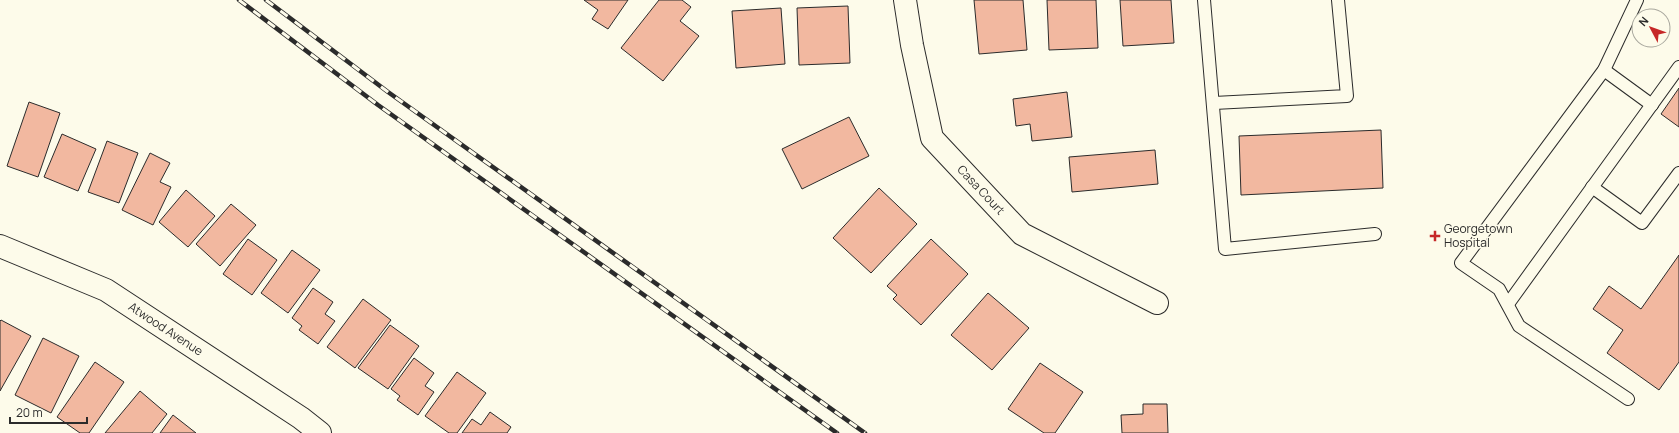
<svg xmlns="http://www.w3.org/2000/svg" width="1679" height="433" font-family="Manrope,sans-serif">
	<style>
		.building { fill: #f2b8a0; stroke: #2b2b2b }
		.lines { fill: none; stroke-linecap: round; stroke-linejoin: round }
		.service-casing { stroke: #2b2b2b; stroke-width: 14 }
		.minor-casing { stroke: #2b2b2b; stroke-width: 24 }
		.service { stroke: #fdfbea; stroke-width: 12 }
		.minor { stroke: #fdfbea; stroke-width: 22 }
		.rail-casing { stroke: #2b2b2b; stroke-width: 4.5 }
		.rail { stroke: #fdfbea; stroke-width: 3; stroke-dasharray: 9; stroke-linecap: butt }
		.poi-dot { fill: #c62828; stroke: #fdfbea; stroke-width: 1.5 }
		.labels { text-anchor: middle; stroke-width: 3; stroke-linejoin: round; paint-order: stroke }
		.street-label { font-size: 12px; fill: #2b2b2b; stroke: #fdfbea }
		.poi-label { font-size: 12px; fill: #2b2b2b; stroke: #fdfbea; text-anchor: start }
	</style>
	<rect width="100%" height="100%" fill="#fdfbea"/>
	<g class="building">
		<polygon points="584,0 628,0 608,29 592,19 598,10"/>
		<polygon points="659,0 682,0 691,7 680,21 699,36 663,81 621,48"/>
		<polygon points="974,0 1023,0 1027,50 979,54"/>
		<polygon points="1047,0 1096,0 1098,48 1049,50"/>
		<polygon points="1120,0 1171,0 1174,43 1123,46"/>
		<polygon points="848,6 850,63 799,65 797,8"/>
		<polygon points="781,8 785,64 736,68 732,11"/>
		<polygon points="1679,88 1679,127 1661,114"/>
		<polygon points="1067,92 1072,137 1032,141 1030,124 1016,126 1013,99"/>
		<polygon points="29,102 60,113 38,177 7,166"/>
		<polygon points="849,117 869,156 802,189 782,149"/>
		<polygon points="1381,130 1383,188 1241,195 1239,136"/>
		<polygon points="62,134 96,149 78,191 44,177"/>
		<polygon points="107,141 138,153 119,203 88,192"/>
		<polygon points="1155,150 1158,184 1072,192 1069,157"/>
		<polygon points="150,153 170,163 160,182 171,187 153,225 122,210"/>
		<polygon points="879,188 917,224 871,273 833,238"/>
		<polygon points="186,190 215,216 188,247 159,222"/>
		<polygon points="231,204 256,225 220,266 196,244"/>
		<polygon points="248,239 277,260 252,295 223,274"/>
		<polygon points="931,239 968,274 921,325 893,299 897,295 887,286"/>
		<polygon points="292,250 320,270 288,313 261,293"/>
		<polygon points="1679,255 1679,362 1659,390 1607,353 1623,330 1593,309 1609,286 1641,309"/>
		<polygon points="313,288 333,302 325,314 335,321 318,344 299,330 302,326 292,318"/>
		<polygon points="988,293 1029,328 992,370 951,335"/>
		<polygon points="363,299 391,320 355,368 327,347"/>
		<polygon points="1,320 31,336 0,391 0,321"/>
		<polygon points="390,325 419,346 388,389 358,368"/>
		<polygon points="43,338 79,356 51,413 15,395"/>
		<polygon points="414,358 434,373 425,386 434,392 418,415 397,400 400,396 391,389"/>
		<polygon points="95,362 124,382 89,433 80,433 57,417"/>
		<polygon points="1040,363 1083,392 1055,433 1044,433 1008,409"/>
		<polygon points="457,372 486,393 457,433 449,433 425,416"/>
		<polygon points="140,391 167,414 152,433 105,433"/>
		<polygon points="1143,404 1167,404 1168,433 1122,433 1121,415 1143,414"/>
		<polygon points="490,412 511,427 507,433 462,433 472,419 481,425"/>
		<polygon points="173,415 196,433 160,433"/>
	</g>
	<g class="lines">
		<defs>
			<g id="service">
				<polyline points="1204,0 1225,249 1375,234"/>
				<polyline points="1604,70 1652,105"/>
				<polyline points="1214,103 1347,96 1338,0"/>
				<polyline points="1592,187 1642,223 1679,173"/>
				<polyline points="1508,304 1679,67"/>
				<polyline points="1628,399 1519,326 1499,289 1461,263 1604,70 1637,0"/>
			</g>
			<g id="minor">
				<path id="s1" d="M905 0 912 45 932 138 1022 234 1157 303"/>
				<path id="s2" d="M0 246 106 290 301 418 320 433"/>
			</g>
		</defs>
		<use href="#service" class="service-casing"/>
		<use href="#minor" class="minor-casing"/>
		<use href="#service" class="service"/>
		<use href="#minor" class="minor"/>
		<defs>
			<g id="rail">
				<polyline points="239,0 378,105 837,433"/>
				<polyline points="266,0 388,92 865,433"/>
			</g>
		</defs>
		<use href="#rail" class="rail-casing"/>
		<use href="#rail" class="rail"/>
	</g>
	<path class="poi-dot" d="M1433 230h4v4h4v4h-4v4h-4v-4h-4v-4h4z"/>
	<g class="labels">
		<g class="street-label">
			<text dy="4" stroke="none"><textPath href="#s1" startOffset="212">Casa Court</textPath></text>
			<text dy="4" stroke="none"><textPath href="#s2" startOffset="186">Atwood Avenue</textPath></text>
		</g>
		<g class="poi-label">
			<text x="1444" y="233">Georgetown<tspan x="1444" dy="14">Hospital</tspan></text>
		</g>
	</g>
	<g transform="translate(1651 28) rotate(311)"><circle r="19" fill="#fdfbea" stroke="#a9a89e"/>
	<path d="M0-3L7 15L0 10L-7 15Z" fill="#c62828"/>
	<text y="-6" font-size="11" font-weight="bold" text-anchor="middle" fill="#2b2b2b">N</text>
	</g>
	<path d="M10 417v6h77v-6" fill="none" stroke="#2b2b2b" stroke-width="2"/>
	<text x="16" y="417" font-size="12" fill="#2b2b2b" stroke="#fdfbea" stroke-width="3" paint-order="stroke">20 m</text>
</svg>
